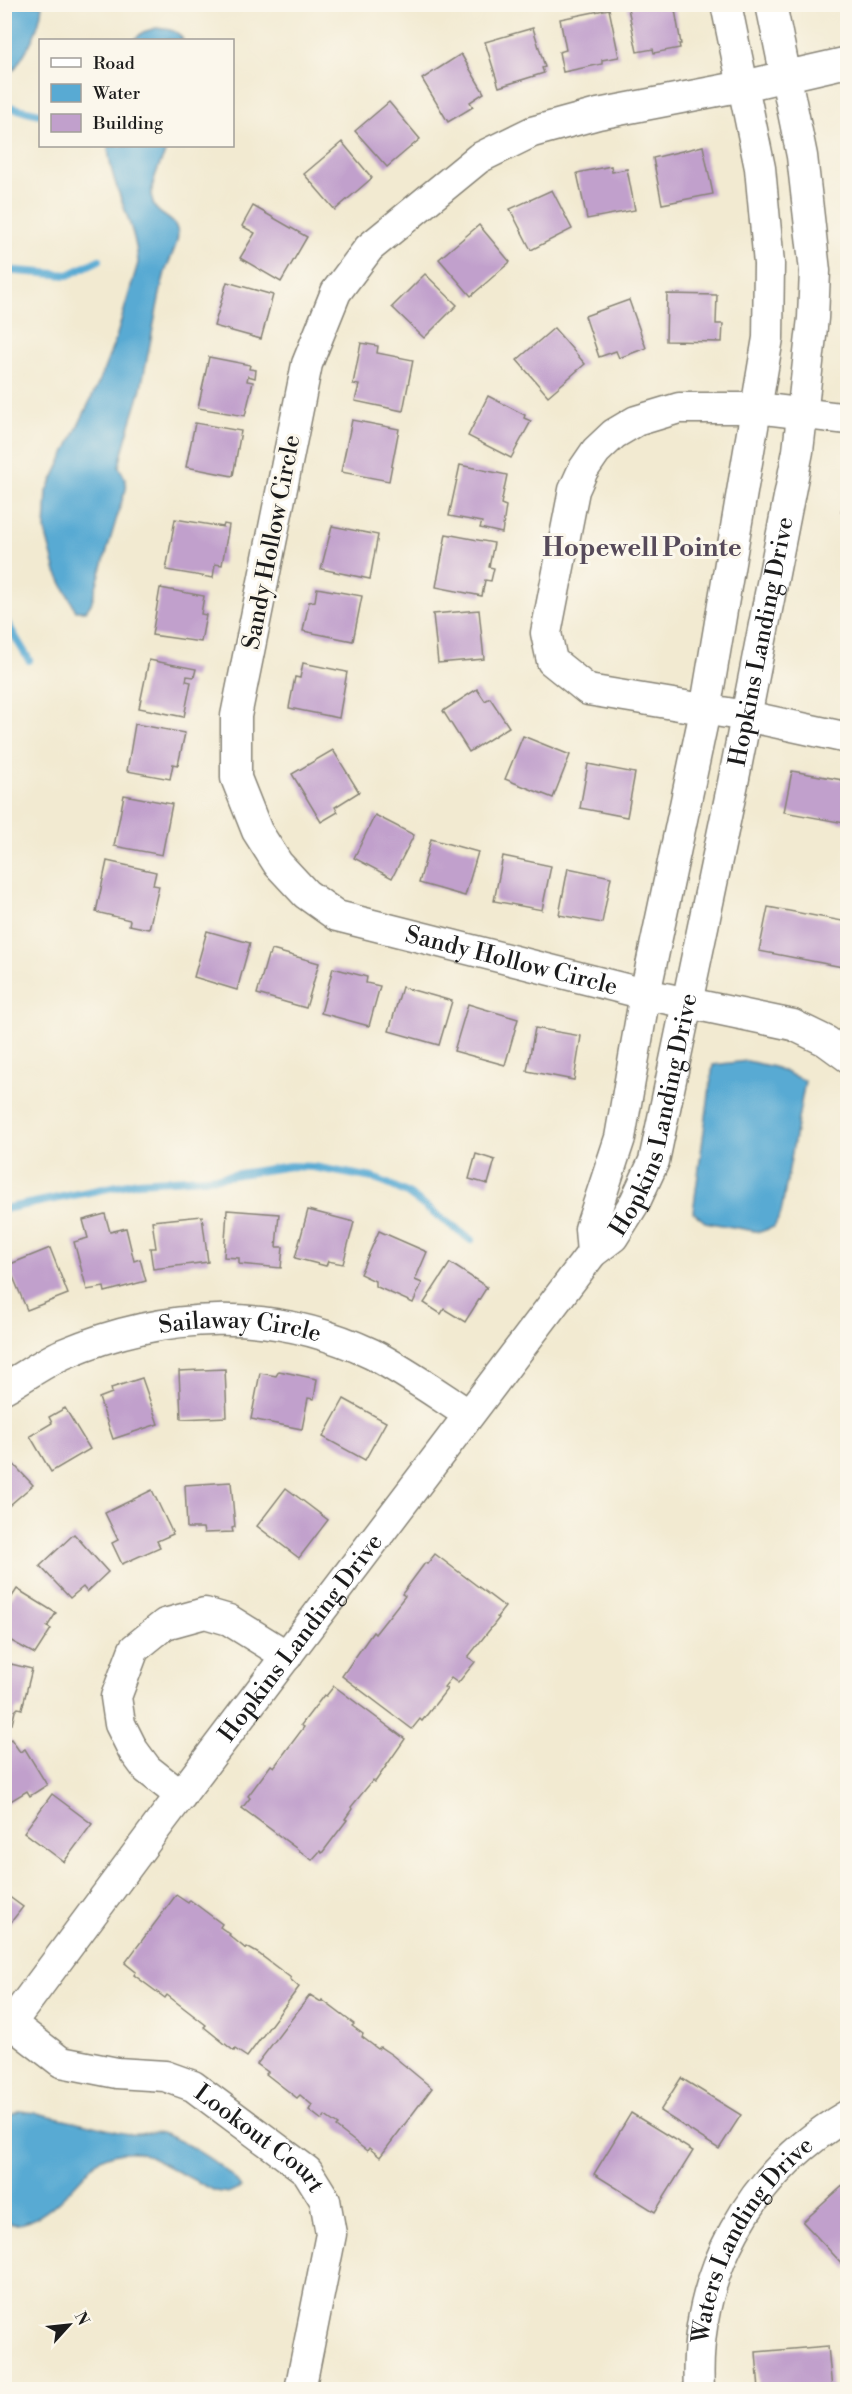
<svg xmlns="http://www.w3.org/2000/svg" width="852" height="2394" font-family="'Libre Bodoni',serif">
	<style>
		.water { fill: #58aad3; stroke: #3a6378; stroke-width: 1.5 }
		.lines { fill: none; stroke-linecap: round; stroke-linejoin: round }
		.stream { stroke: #58aad3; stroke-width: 8 }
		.building { fill: #c1a0cc }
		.street-casing { stroke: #878376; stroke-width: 33 }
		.street { stroke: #fff; stroke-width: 30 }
		.labels { text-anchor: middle; stroke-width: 6; stroke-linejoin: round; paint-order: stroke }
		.street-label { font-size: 24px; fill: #1c1c1c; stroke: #fbf7ec }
		.neighbourhood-label { font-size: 26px; font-weight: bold; fill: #564a5a; stroke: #fbf7ec }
	</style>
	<rect width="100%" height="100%" fill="#fbf7ec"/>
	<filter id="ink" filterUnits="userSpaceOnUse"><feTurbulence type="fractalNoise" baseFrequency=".0167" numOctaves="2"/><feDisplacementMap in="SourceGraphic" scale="12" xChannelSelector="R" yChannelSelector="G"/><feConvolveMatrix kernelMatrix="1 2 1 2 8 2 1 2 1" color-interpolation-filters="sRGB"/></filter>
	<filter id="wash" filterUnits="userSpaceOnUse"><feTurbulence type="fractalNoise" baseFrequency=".008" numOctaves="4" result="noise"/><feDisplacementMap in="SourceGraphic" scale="24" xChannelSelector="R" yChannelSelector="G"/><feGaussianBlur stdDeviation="1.35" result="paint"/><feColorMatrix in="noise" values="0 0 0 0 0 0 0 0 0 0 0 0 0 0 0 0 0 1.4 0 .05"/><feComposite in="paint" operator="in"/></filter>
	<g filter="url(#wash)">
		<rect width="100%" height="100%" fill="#f2ead1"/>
		<g class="water">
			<path d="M4 5H42C40 30 28 49 14 70L5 71Z"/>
			<path d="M156 28C166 29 178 29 183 40H134L143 32Z"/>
			<path d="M108 146H168C162 161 150 181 152 198 154 220 183 215 177 241 174 253 167 264 164 276 155 314 149 353 140 392 133 417 124 441 119 467 125 478 130 485 123 497L91 604 86 611H76L56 572 45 531 47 491 99 382 116 338 138 263C136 222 110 187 108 146Z"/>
			<polygon points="747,1061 774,1067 805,1081 781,1213 774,1227 760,1232 705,1222 693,1212 713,1065"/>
			<path d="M20 2111C57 2115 93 2127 129 2134 140 2136 151 2130 161 2133 183 2140 230 2168 241 2188L230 2193 215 2191 142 2153C127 2150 111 2153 97 2161 77 2181 36 2236 5 2222V2118Z"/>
		</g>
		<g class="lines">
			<g class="stream">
				<polyline points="4,106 40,114"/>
				<polyline points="4,270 68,275 99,260"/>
				<polyline points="4,618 29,660"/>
				<polyline points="4,1209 138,1182 220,1177 290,1166 313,1167 373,1178 388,1184 407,1193 471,1240"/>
			</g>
		</g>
		<g id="blocks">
			<g class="building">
				<polygon points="645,4 674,4 681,44 679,44 680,48 654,53 653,49 637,52 628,8"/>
				<polygon points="609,9 619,57 602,60 602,64 563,72 559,52 566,50 560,19"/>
				<polygon points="533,28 545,67 542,68 544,73 499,87 485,42"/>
				<polygon points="461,54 484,93 470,102 473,107 448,122 422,79"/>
				<polygon points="389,102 420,139 387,167 355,131"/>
				<polygon points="342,142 372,178 335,210 304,174"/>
				<polygon points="703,146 713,194 662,204 653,158"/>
				<polygon points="611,166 612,172 627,169 635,210 587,219 577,173"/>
				<polygon points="552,190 572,229 531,250 510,209"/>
				<polygon points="253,206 307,237 281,282 240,258 255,233 242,226"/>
				<polygon points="479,225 510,262 471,296 439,259"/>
				<polygon points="425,274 457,305 424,338 392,307"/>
				<polygon points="227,282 273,295 261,339 214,326"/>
				<polygon points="667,294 717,295 716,324 723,324 722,342 666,341"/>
				<polygon points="629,300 646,348 619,358 616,351 599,357 585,316"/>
				<polygon points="554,328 585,364 548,396 517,360"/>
				<polygon points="361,343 378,346 377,353 413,360 403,411 355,401 359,385 353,384"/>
				<polygon points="209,357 250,365 249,369 256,370 255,378 248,376 247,381 253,382 245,416 198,408"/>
				<polygon points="488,396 525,415 524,418 531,421 511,458 468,436"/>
				<polygon points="352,420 399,429 389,481 341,472"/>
				<polygon points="195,423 241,431 233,476 186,467"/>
				<polygon points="460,465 507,475 501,504 506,506 502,533 480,528 482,522 449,516"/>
				<polygon points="846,485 848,485 848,513 841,512"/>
				<polygon points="175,519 223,527 224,524 229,525 222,565 215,564 213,578 166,570"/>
				<polygon points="332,526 378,535 370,579 321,569"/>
				<polygon points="446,534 494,543 489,567 494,568 491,581 485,580 482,596 436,587"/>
				<polygon points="160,588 204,596 201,614 206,615 201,642 152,635"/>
				<polygon points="317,588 362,596 353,641 303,631 309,602 315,601"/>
				<polygon points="479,610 484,659 438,663 433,614"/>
				<polygon points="149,660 196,669 194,677 187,676 186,681 191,682 184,717 139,708"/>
				<polygon points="303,663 347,672 339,718 289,708 295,677 300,678"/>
				<polygon points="477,689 485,701 490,698 509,727 469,752 443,711"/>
				<polygon points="135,724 185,733 178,765 173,764 170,779 127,771"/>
				<polygon points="523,736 570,755 553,798 505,779"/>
				<polygon points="333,750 359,792 335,807 338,812 321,822 292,774"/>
				<polygon points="588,764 635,773 627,817 580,808"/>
				<polygon points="792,771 848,781 848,807 844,823 784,812"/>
				<polygon points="124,795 172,804 162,855 114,846"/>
				<polygon points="375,815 414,835 392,878 354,858"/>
				<polygon points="431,839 478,852 465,896 419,883"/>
				<polygon points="503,856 551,866 542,910 494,901"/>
				<polygon points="107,861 156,872 153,885 159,886 149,929 129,925 130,920 96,912"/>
				<polygon points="568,868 611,877 602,923 559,915"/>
				<polygon points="768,907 848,922 848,968 759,951"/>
				<polygon points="207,931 250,943 237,990 194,977"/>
				<polygon points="272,950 319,963 306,1008 257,994 268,955 270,955"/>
				<polygon points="333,968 367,977 366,983 380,986 369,1026 321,1013"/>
				<polygon points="402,987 452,1001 439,1045 389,1031"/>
				<polygon points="468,1004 518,1019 505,1065 454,1051"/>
				<polygon points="535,1028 581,1036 574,1080 527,1071"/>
				<polygon points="476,1154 495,1160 488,1184 469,1179"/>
				<polygon points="227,1210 279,1214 276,1247 283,1247 281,1268 239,1264 239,1258 224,1257"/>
				<polygon points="308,1210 354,1222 343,1264 328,1261 326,1266 295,1258"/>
				<polygon points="105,1214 110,1232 126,1228 134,1261 140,1259 146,1281 105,1292 104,1287 87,1290 74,1242 88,1238 83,1220"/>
				<polygon points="202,1216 208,1262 153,1269 150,1248 156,1248 152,1221"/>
				<polygon points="379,1231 427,1252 415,1280 422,1283 413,1303 375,1286 375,1281 360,1274"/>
				<polygon points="50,1248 68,1294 27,1310 8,1265"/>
				<polygon points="450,1263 487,1287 465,1322 444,1309 441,1314 424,1303"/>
				<polygon points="225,1369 227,1417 181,1419 179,1371"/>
				<polygon points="279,1371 317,1379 314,1399 308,1398 302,1429 251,1419 260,1373 276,1376"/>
				<polygon points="142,1378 158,1424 113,1439 99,1398 112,1393 111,1388"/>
				<polygon points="344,1399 386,1422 365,1460 323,1437"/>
				<polygon points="65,1408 90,1449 51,1472 30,1436 52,1423 49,1417"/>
				<polygon points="4,1454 33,1485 4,1510"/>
				<polygon points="231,1482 235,1527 232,1528 233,1532 204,1533 203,1528 187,1528 185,1485"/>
				<polygon points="286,1488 328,1520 299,1558 257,1526"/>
				<polygon points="152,1490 173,1534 157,1541 160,1547 122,1564 112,1543 118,1540 105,1513"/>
				<polygon points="74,1534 108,1572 87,1592 83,1587 70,1598 40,1566"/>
				<polygon points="435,1554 505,1607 497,1617 499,1618 468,1657 475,1662 458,1683 451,1678 444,1687 447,1689 422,1721 420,1719 412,1729 342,1676 373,1632 375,1634 405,1596 402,1594 425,1563 427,1564"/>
				<polygon points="17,1589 56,1613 47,1627 51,1629 35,1654 4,1637 4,1609"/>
				<polygon points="11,1664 32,1669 22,1709 18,1708 15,1711 12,1724 4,1722 4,1668 10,1669"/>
				<polygon points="334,1686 405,1739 375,1782 373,1780 351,1807 352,1809 345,1819 347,1820 322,1853 320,1851 312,1860 242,1808 250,1798 248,1796 271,1765 274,1767 304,1727 301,1725 324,1695 326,1696"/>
				<polygon points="11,1739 20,1752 25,1749 47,1785 30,1796 27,1791 4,1805 4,1743"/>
				<polygon points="52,1794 92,1824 64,1862 24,1832"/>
				<polygon points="4,1893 23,1907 4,1931"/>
				<polygon points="176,1895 188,1903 190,1900 222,1924 220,1927 230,1934 229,1935 246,1949 247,1947 259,1954 291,1978 290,1979 299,1987 247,2057 235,2049 234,2051 204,2027 206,2025 167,1995 165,1998 134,1975 136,1972 125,1963"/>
				<polygon points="310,1995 321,2002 322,2000 354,2024 352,2026 363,2034 362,2037 378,2049 380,2047 392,2055 432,2088 380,2157 369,2148 367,2151 336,2127 338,2125 325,2116 322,2120 309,2110 312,2105 300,2095 297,2098 266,2074 268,2072 257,2064"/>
				<polygon points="681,2078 741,2115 719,2149 660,2111"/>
				<polygon points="631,2113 693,2151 655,2212 594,2174"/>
				<polygon points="848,2181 848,2270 803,2222"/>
				<polygon points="828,2346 832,2390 759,2390 756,2352"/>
			</g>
		</g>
	</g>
	<g filter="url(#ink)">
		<use href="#blocks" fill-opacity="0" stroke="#878376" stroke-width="1.5"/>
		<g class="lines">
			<defs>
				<g id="street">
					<path id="s1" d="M848 62 743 86 598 114 532 132 479 158 369 248 336 292 307 364 236 716V778L257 831 278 864 306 894 337 916 645 994 793 1025 826 1041 848 1057"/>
					<polyline points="848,419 757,408 679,408 636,421 614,434 596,451 583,470 574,490 546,633 552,661 588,690 746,716 848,738"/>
					<polyline points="592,1253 590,1229 620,1138 645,994 705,711 768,338 769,264 760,168 726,4"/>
					<path id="s2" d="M4 1388C24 1377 43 1363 63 1354 164 1311 272 1306 372 1354 405 1371 437 1394 468 1414"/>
					<polyline points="181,1796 147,1769 133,1750 120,1724 116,1697 134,1649 165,1624 205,1613 229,1620 287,1656"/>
					<path id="s3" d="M4 2018 61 2062 117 2073 165 2076 193 2086 307 2171 325 2200 331 2234 300 2390"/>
					<path id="s4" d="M11 2023 162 1820 592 1253 613 1237 635 1202 654 1161 733 783 798 451 813 318 815 271 802 156 771 4"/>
					<path id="s5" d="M699 2390C693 2276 749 2172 848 2115"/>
				</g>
			</defs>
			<use href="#street" class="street-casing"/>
			<use href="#street" class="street"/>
		</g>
	</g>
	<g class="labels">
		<g class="street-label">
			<text transform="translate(271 542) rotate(-79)" y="8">Sandy Hollow Circle</text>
			<text dy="8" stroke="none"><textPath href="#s4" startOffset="1608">Hopkins Landing Drive</textPath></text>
			<text dy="8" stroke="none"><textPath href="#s1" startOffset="1434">Sandy Hollow Circle</textPath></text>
			<text dy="8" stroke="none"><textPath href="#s4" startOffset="1122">Hopkins Landing Drive</textPath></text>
			<text dy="8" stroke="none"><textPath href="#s2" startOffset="250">Sailaway Circle</textPath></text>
			<text dy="8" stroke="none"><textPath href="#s4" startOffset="482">Hopkins Landing Drive</textPath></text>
			<text dy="8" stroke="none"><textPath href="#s3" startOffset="292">Lookout Court</textPath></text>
			<text dy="8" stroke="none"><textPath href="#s5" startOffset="165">Waters Landing Drive</textPath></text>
		</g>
		<g class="neighbourhood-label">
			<text x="642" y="556">Hopewell Pointe</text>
		</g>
	</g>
	<rect width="852" height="2394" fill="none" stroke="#fbf7ec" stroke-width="24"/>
	<rect x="39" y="39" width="195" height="108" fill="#fbf7ec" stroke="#a29f99" stroke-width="1.5"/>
	<rect x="51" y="58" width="30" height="9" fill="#ffffff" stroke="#a29f99" stroke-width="1.5"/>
	<text x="93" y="69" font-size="18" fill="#1c1c1c">Road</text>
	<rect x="51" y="84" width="30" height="18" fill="#58aad3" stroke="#a29f99" stroke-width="1.5"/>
	<text x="93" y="99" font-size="18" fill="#1c1c1c">Water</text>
	<rect x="51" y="114" width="30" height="18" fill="#c1a0cc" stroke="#a29f99" stroke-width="1.5"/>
	<text x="93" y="129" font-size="18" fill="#1c1c1c">Building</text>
	<g transform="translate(69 2325) rotate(63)" stroke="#fbf7ec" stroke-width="4.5" paint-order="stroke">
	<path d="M0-4.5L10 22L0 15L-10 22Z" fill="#1c1c1c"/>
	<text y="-9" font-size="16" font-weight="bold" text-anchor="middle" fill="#1c1c1c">N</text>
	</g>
</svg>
